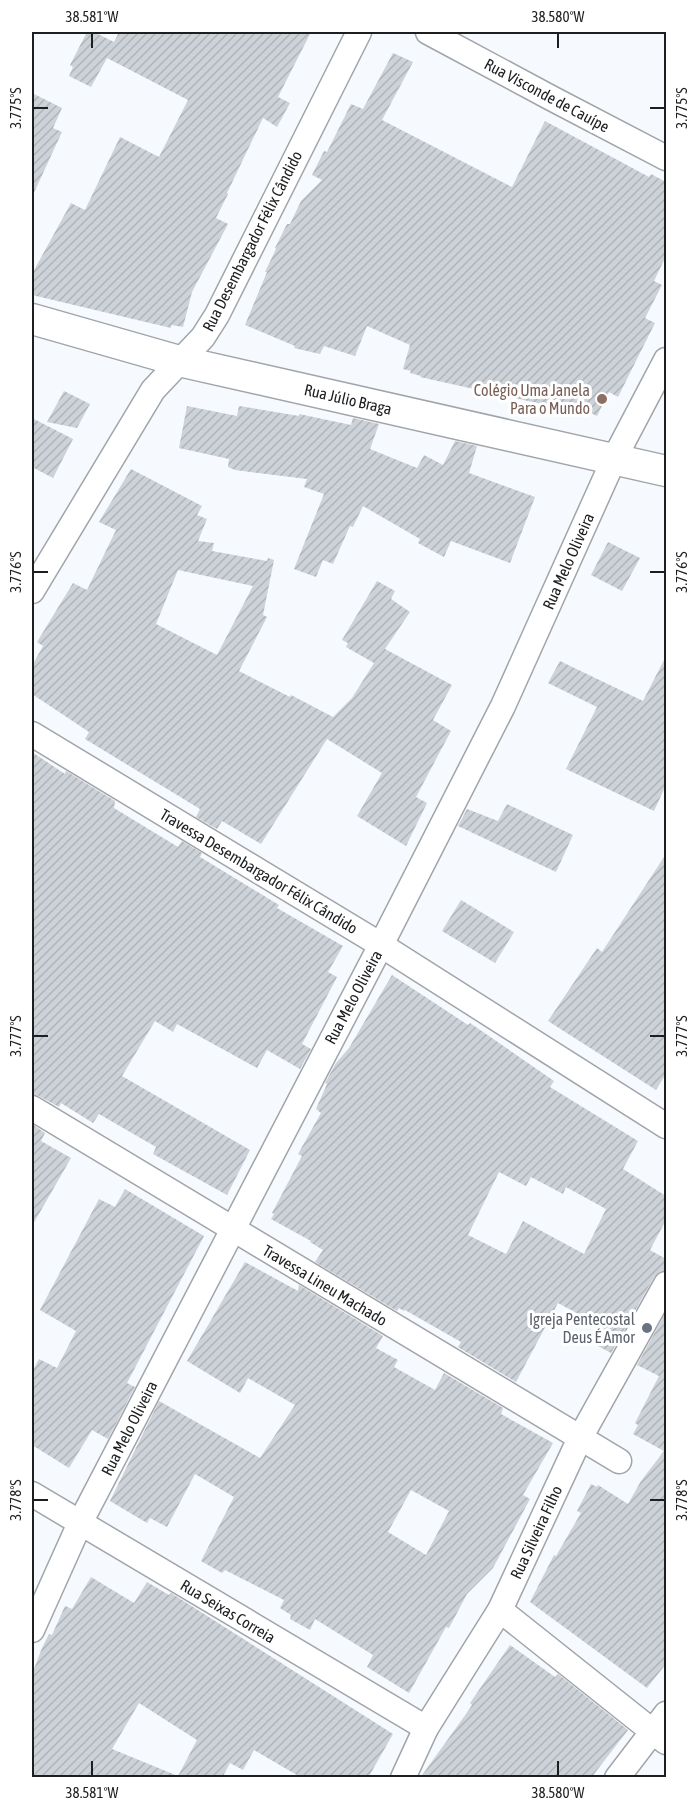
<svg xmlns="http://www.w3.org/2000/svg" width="698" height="1809" font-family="'Asap Condensed',sans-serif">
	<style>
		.building { fill: url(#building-hatch); fill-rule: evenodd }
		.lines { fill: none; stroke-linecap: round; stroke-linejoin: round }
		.minor-casing { stroke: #a0a5aa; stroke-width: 27 }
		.tertiary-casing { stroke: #a0a5aa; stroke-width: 33 }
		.minor { stroke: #fff; stroke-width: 24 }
		.tertiary { stroke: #fff; stroke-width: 30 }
		.ticks { fill: none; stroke: #1c1e20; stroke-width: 2 }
		.education-dot { fill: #8d6e63; stroke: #fff; stroke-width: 2 }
		.worship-dot { fill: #6b7280; stroke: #fff; stroke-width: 2 }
		.labels { text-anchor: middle; stroke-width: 6; stroke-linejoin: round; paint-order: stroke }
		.street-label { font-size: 16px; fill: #1c1e20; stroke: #fff }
		.education-label { font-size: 16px; fill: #785e54; stroke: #fff; text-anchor: end }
		.worship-label { font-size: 16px; fill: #5b616d; stroke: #fff; text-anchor: end }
		.neatline { fill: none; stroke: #1c1e20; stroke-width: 2 }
		.ticks-label { font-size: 15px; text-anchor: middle; fill: #1c1e20 }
	</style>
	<defs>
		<pattern id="building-hatch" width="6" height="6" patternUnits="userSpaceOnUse" patternTransform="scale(1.5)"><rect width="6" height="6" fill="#cdd2d8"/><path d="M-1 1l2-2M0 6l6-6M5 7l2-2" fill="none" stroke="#afb4b9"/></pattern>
	</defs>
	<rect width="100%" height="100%" fill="#f6f9fe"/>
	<g class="building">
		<polygon points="87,32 94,32 114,42 119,32 311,32 278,97 290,103 277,127 263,118 227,193 228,194 216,218 228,224 192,292 183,327 171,325 171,328 32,295 32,274 71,203 85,210 120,137 159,157 188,100 107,58 91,87 69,76 73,67 70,65"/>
		<polygon points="393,53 413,62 382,120 512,187 545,121 649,177 651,174 666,182 666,256 654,281 662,285 645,318 655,323 618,397 609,392 597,416 580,408 578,411 562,403 560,408 420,377 421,376 410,373 411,371 403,369 410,345 367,326 355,356 324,346 320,354 294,348 295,346 245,325 267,272 265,272 276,249 275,248 287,224 290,224 301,201 322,180 312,175 324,151 327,152 351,104 363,109"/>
		<polygon points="32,93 62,108 53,128 62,132 32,197"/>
		<polygon points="64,391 90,404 77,428 47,422"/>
		<polygon points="187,406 237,416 239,406 299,416 299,414 351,425 353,418 379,424 370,449 417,468 424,455 443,465 455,441 477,446 469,473 535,497 510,563 451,541 444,557 418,543 420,539 363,506 353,527 350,526 333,564 323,560 316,577 294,569 324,494 304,487 307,479 235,470 228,467 229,459 179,448"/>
		<polygon points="32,418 73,439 53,478 32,467"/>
		<path d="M131 469 202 506 197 515 207 519 198 541 214 543 212 551 267 561 268 558 274 560 263 615 267 617 239 671 290 697 291 695 333 717 352 698 374 663 346 647 348 643 342 640 377 581 395 591 391 599 410 612 385 649 452 685 433 720 451 731 416 797 427 803 406 846 357 816 382 773 327 739 261 844 222 821 217 829 196 817 200 809 85 739 89 732 32 694V666L43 646 37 642 73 583 87 590 116 530 99 522ZM178 570 253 586 217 655 156 624Z"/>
		<polygon points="608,542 640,558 622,591 591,575"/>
		<polygon points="666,656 666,785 654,811 566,769 597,707 548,683 560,661 643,701"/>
		<polygon points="32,752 65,774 66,771 115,801 114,808 178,847 182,841 202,853 200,857 279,905 277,908 343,946 328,972 337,977 302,1044 311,1049 300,1069 267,1050 257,1068 177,1024 173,1032 155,1021 122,1076 250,1150 227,1195 153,1154 156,1147 99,1114 93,1123 61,1103 59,1107 39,1096 32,1094"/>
		<polygon points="507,804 573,835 556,872 458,826 467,809 498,821"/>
		<polygon points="666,854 666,1074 656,1090 548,1021 597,948 602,952"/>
		<polygon points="461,900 514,932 495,963 442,931"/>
		<path d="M392 975 468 1025 470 1023 554 1081 550 1087 638 1141 623 1169 666 1196V1220L650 1250 666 1259V1270L659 1272 654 1277 611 1353 596 1345 604 1328 558 1303 516 1382 458 1347 461 1342 405 1310 404 1311 399 1308 397 1311 315 1262 323 1250 310 1242 311 1241 271 1219 274 1214 272 1213 302 1156 298 1154 321 1113 316 1109 327 1084 325 1083 336 1063 349 1048ZM499 1172 526 1186 531 1177 563 1194 566 1187 606 1209 584 1254 523 1221 506 1254 468 1235Z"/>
		<polygon points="32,1124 45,1133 41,1141 71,1158 32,1226"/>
		<polygon points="125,1189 204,1236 127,1383 135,1387 108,1439 92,1430 69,1468 32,1445 32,1372 39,1359 57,1368 76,1331 40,1310 99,1199 115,1207"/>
		<path d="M245 1262 298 1291 299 1285 383 1336 376 1348 398 1360 394 1367 435 1390 444 1373 503 1408 501 1414 553 1443 523 1495 530 1499 493 1568 467 1594 449 1628 446 1627 409 1693 367 1667 373 1655 315 1619 310 1630 290 1619 291 1615 280 1608 284 1600 225 1570 222 1573 201 1561 234 1497 195 1474 167 1527 150 1518 147 1523 110 1501 159 1401 260 1458 295 1405 248 1378 240 1393 187 1361ZM411 1490 449 1511 426 1555 388 1532Z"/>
		<polygon points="666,1312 666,1664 647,1688 530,1602 554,1555 556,1556 581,1513 577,1511 591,1484 597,1487 598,1485 628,1504 641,1481 664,1451 633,1434 638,1425 635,1423 659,1376 637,1365"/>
		<path d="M91 1577 134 1603 147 1582 169 1595 171 1593 393 1734 368 1778H302L254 1750 243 1770 230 1763 222 1778H32V1674L42 1648 49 1634 52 1635 65 1606 72 1609ZM139 1703 197 1740 178 1776 112 1749Z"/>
		<polygon points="510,1645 555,1677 558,1674 628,1730 591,1778 420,1778 466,1714 472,1705 470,1703"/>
	</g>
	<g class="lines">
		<defs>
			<g id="minor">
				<polyline points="428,32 553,99 666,158"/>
				<polyline points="32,591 153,390 203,337 217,315 359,32"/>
				<polyline points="32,734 381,945 666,1126"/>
				<polyline points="32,1108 619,1461"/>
				<polyline points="32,1494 426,1728"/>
				<polyline points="500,1610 666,1742"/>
				<polyline points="32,1630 80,1523 381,945 503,706 614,459 666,360"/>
				<polyline points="403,1778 426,1728 500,1610 580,1438 666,1284"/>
				<polyline points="617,1778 666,1714"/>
			</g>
			<polyline id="tertiary" points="32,319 179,361 666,471"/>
		</defs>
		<use href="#minor" class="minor-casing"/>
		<use href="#tertiary" class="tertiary-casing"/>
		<use href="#minor" class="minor"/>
		<use href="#tertiary" class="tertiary"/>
	</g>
	<path class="ticks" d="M92 33V48M558 33V48M33 108H48M650 108H665M33 572H48M650 572H665M33 1036H48M650 1036H665M33 1500H48M650 1500H665M92 1761V1776M558 1761V1776"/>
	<circle class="education-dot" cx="602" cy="399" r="6"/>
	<circle class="worship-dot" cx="647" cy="1328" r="6"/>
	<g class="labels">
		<g class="street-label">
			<text transform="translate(547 95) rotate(28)" y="6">Rua Visconde de Cauípe</text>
			<text transform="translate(252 241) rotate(-63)" y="6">Rua Desembargador Félix Cândido</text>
			<text transform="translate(348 399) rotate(13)" y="6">Rua Júlio Braga</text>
			<text transform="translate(568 561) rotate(-66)" y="6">Rua Melo Oliveira</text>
			<text transform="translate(259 871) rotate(31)" y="6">Travessa Desembargador Félix Cândido</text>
			<text transform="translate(353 997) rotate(-62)" y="6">Rua Melo Oliveira</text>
			<text transform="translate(325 1285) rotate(31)" y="6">Travessa Lineu Machado</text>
			<text transform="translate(129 1428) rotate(-63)" y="6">Rua Melo Oliveira</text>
			<text transform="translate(536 1532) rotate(-65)" y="6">Rua Silveira Filho</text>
			<text transform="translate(228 1611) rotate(31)" y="6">Rua Seixas Correia</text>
		</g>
		<g class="education-label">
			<text x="590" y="396">Colégio Uma Janela<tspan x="590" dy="18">Para o Mundo</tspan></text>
		</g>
		<g class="worship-label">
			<text x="635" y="1325">Igreja Pentecostal<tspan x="635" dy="18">Deus É Amor</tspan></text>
		</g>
	</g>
	<rect width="698" height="1809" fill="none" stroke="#ffffff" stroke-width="66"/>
	<rect x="33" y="33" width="632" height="1743" class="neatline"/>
	<g class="ticks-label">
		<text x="92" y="22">38.581°W</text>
		<text x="558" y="22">38.580°W</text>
		<text transform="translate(16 108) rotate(-90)" y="5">3.775°S</text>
		<text transform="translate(682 108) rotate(-90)" y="5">3.775°S</text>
		<text transform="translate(16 572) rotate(-90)" y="5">3.776°S</text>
		<text transform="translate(682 572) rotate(-90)" y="5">3.776°S</text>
		<text transform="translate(16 1036) rotate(-90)" y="5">3.777°S</text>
		<text transform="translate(682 1036) rotate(-90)" y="5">3.777°S</text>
		<text transform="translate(16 1500) rotate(-90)" y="5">3.778°S</text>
		<text transform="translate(682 1500) rotate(-90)" y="5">3.778°S</text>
		<text x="92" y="1798">38.581°W</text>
		<text x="558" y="1798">38.580°W</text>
	</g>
</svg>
